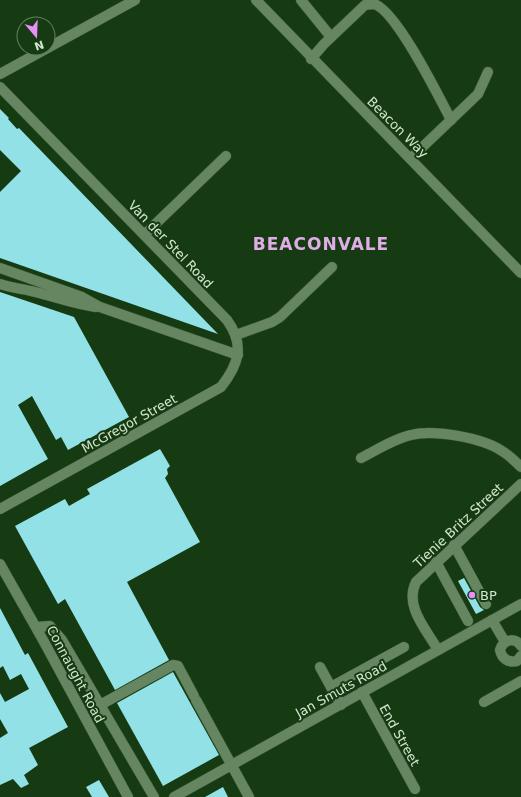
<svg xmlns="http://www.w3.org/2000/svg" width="521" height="797" font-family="'DejaVu Sans',sans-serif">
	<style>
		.building { fill: #92e1e7 }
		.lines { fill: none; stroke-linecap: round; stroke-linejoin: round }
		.minor-casing { stroke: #345730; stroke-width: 11 }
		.minor { stroke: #658661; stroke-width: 10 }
		.poi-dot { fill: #eb8dfb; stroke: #163b12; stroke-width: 1.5 }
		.labels { text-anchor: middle; stroke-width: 4; stroke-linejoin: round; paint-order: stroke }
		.street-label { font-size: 13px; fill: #d2e7cf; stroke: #163b12 }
		.poi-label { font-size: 13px; fill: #d2e7cf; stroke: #163b12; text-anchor: start }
		.district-label { font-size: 17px; font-weight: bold; letter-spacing: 1px; fill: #e1ade9; stroke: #163b12 }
	</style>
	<rect width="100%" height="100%" fill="#163b12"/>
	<g class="building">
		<polygon points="0,109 9,118 8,119 17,129 19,128 218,334 0,258 0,192 21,171 0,150"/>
		<polygon points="0,292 74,317 129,417 68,450 61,437 56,440 32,396 18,405 48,459 0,486"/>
		<polygon points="160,449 170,466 167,469 168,474 165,478 200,542 127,582 169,660 115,690 65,599 58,604 15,526 65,499 69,506 90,494 87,489"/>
		<polygon points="464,578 480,607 484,610 476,614 458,581"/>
		<polygon points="0,608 25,655 28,653 68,727 29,748 38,765 24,775 29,784 21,788 13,779 0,785 0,738 8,733 0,719 0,693 5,702 29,689 21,674 10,680 3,666 0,668"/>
		<polygon points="173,672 219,755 163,786 117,703"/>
		<polygon points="99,780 109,797 92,797 86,787"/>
		<polygon points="223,787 228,797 205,797"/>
	</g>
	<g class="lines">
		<defs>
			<g id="minor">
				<polyline points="256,0 521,273"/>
				<polyline points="301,0 331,37"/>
				<path d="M311 59 324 44 365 5C367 5 371 4 374 4 396 10 439 97 451 120"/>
				<polyline points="0,74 135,0"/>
				<path d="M0 87 227 320C245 345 239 364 221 387L0 509"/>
				<polyline points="411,158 478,94 488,72"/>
				<polyline points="145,234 226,156"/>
				<polyline points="0,268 82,297 100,307 238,355"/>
				<path d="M0 284C10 288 20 288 31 291 53 296 73 304 96 307"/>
				<polyline points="236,335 272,322 280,317 332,267"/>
				<path d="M361 458C377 450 393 439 411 435 434 429 483 438 502 451 509 455 515 461 521 467"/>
				<polyline points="454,545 486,604"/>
				<polyline points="436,562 468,621"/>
				<polyline points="0,564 43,640 128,797"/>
				<polyline points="492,620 505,642"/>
				<polyline points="36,627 50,626 62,640 154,797"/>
				<path d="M521 646C515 636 503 640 500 650 502 659 508 663 517 661L521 656"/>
				<path d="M438 650C426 629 404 606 416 582L521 484"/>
				<polyline points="320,667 331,687"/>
				<polyline points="362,692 415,789"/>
				<polyline points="196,700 249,797"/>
				<polyline points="484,702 521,681"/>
				<polyline points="100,705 173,665 178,666 194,696"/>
				<polyline points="341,705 331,687 404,647"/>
				<polyline points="174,797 521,604"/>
			</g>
		</defs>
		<use href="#minor" class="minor-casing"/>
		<use href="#minor" class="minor"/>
	</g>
	<circle class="poi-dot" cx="472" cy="595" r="4"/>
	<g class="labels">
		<g class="street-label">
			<text transform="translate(398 127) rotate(45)" y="5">Beacon Way</text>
			<text transform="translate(171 244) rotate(46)" y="5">Van der Stel Road</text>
			<text transform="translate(129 423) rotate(-29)" y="5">McGregor Street</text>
			<text transform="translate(458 525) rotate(-43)" y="5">Tienie Britz Street</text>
			<text transform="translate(76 674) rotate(62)" y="5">Connaught Road</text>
			<text transform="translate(341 689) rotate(-29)" y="5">Jan Smuts Road</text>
			<text transform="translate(400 735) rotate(61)" y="5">End Street</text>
		</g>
		<g class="poi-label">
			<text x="480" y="600">BP</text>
		</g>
		<g class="district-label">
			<text x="321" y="250">BEACONVALE</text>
		</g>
	</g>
	<g transform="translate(36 36) rotate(161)"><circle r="19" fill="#163b12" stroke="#61805e"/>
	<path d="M0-3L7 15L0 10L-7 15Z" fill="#eb8dfb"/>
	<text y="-6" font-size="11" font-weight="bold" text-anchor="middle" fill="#d2e7cf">N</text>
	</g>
</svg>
